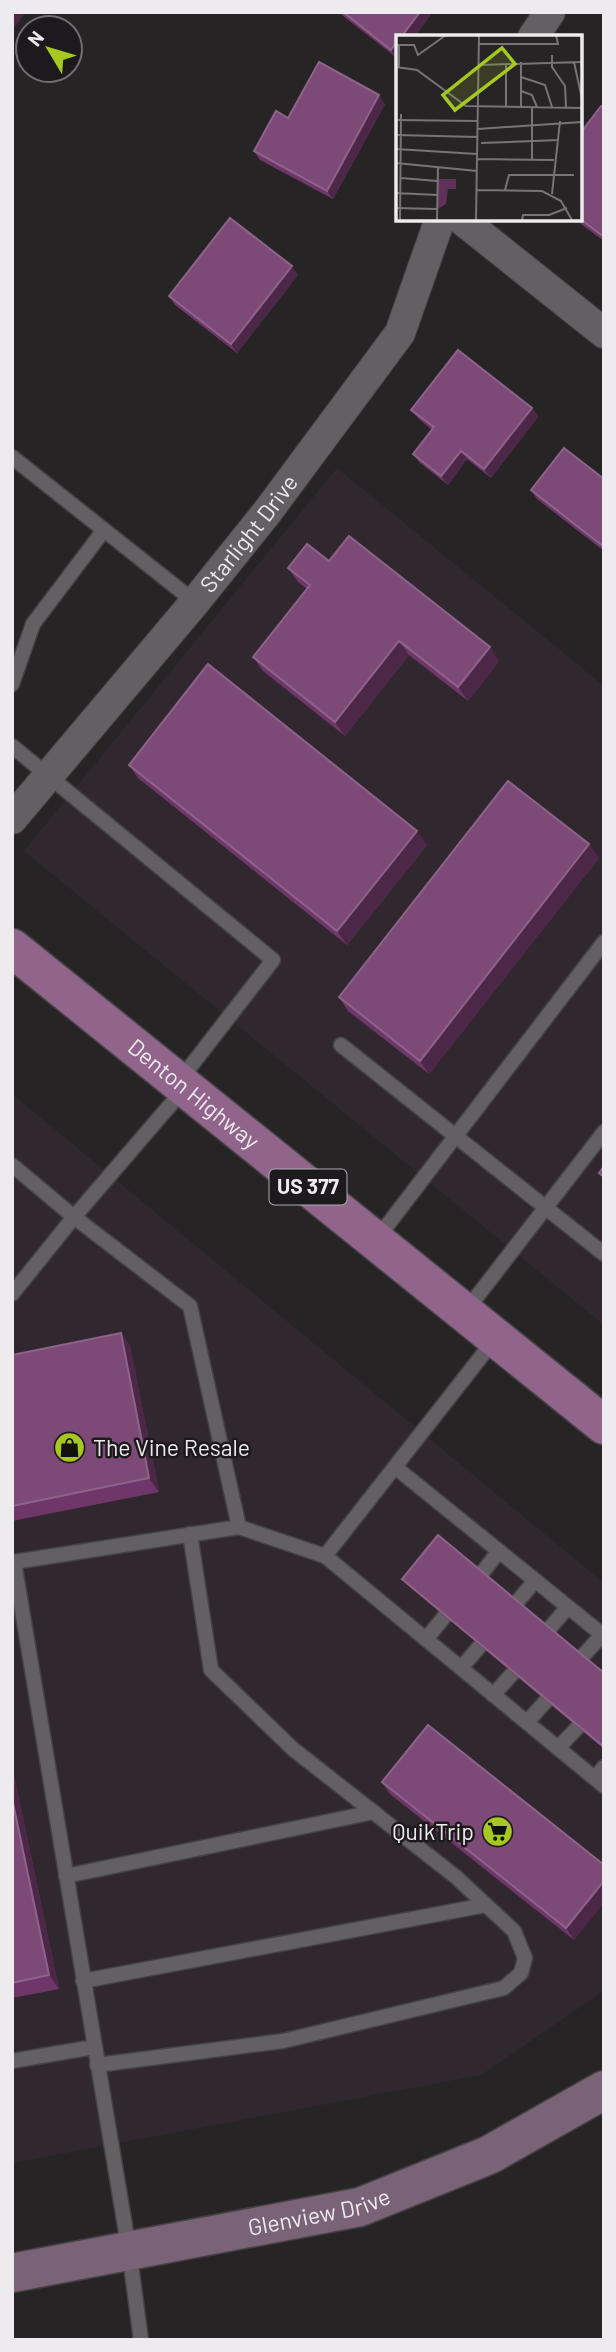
<svg xmlns="http://www.w3.org/2000/svg" width="616" height="2352" font-family="Barlow,sans-serif">
	<style>
		.built { fill: #31282f }
		.lines { fill: none; stroke-linecap: round; stroke-linejoin: round }
		.service-casing { stroke: #454244; stroke-width: 17 }
		.minor-casing { stroke: #454244; stroke-width: 32 }
		.secondary-casing { stroke: #454244; stroke-width: 41 }
		.primary-casing { stroke: #454244; stroke-width: 41 }
		.service { stroke: #635f63; stroke-width: 14 }
		.minor { stroke: #635f63; stroke-width: 30 }
		.secondary { stroke: #7a6277; stroke-width: 38 }
		.primary { stroke: #91648b; stroke-width: 38 }
		.wall { fill: #6f3769 }
		.shaded-wall { fill: #4d2748 }
		.building { fill: #7d4a77; stroke: #8e638a; stroke-width: 2 }
		.labels { text-anchor: middle; stroke-width: 5; stroke-linejoin: round; paint-order: stroke }
		.shield { fill: #1d1a1d; stroke: #afacaf; stroke-width: 2 }
		.shield-label { font-size: 21px; font-weight: bold; fill: #edebed }
		.street-label { font-size: 23px; fill: #edebed; stroke: #1d1a1d }
		.poi-label { font-size: 23px; fill: #edebed; stroke: #1d1a1d; text-anchor: start }
		.inset-road { fill: none; stroke: #767476; stroke-width: 2 }
		.view { fill: #a6c821; fill-opacity: 0.15; stroke: #a6c821; stroke-width: 3.5 }
		.inset-edge { fill: none; stroke: #edebed; stroke-width: 3.5 }
	</style>
	<rect width="100%" height="100%" fill="#272426"/>
	<g class="built">
		<polygon points="337,468 604,686 604,1325 24,851"/>
		<polygon points="12,1094 604,1583 604,1988 595,1997 481,2075 12,2163"/>
	</g>
	<g class="lines">
		<defs>
			<g id="service">
				<polyline points="12,457 195,602"/>
				<polyline points="12,684 33,624 104,530"/>
				<polyline points="12,746 273,960 180,1080"/>
				<polyline points="341,1045 604,1254"/>
				<polyline points="184,1089 74,1217 190,1306 239,1527 325,1556"/>
				<polyline points="12,1165 74,1217 12,1294"/>
				<polyline points="376,1240 604,942"/>
				<polyline points="465,1312 604,1132"/>
				<polyline points="495,1339 325,1556 604,1786"/>
				<polyline points="395,1467 604,1636"/>
				<polyline points="482,1573 499,1551"/>
				<polyline points="517,1602 534,1582"/>
				<polyline points="549,1629 567,1608"/>
				<polyline points="426,1639 445,1616"/>
				<polyline points="582,1657 602,1635"/>
				<polyline points="461,1668 480,1646"/>
				<polyline points="493,1695 513,1673"/>
				<polyline points="527,1722 546,1701"/>
				<polyline points="558,1748 578,1727"/>
				<polyline points="595,1778 604,1767"/>
				<polyline points="66,1876 374,1812"/>
				<polyline points="83,1981 486,1905"/>
				<polyline points="12,2061 94,2047"/>
				<polyline points="97,2065 283,2041 504,1988 521,1973 525,1958 514,1931 456,1877 293,1749 211,1670 190,1534"/>
				<polyline points="141,2340 129,2250 14,1562 239,1527"/>
			</g>
			<g id="minor">
				<polyline points="533,37 550,12"/>
				<polyline points="461,219 604,333"/>
				<path id="s1" d="M12 819 195 602 268 511 400 333 440 219"/>
			</g>
			<g id="secondary">
				<path id="s2" d="M12 2273 360 2207 489 2155 604 2090"/>
			</g>
			<g id="primary">
				<path id="s3" d="M12 948 604 1425"/>
			</g>
		</defs>
		<use href="#service" class="service-casing"/>
		<use href="#minor" class="minor-casing"/>
		<use href="#secondary" class="secondary-casing"/>
		<use href="#primary" class="primary-casing"/>
		<use href="#service" class="service"/>
		<use href="#minor" class="minor"/>
		<use href="#secondary" class="secondary"/>
		<use href="#primary" class="primary"/>
	</g>
	<g class="wall">
		<polygon points="338,12 433,12 414,37 397,37 397,58"/>
		<polygon points="385,104 333,199 260,160 254,151 288,118"/>
		<polygon points="604,108 604,241 574,219 579,219"/>
		<polygon points="298,275 237,353 175,305 169,296"/>
		<polygon points="532,408 538,417 491,478 467,459 448,485 419,462 413,454 432,430 418,418 411,410"/>
		<polygon points="604,479 604,551 537,499 531,490"/>
		<polygon points="329,561 499,661 468,701 409,655 345,736 263,671 253,657 307,589 298,582 288,568"/>
		<polygon points="129,765 427,845 347,945 138,778"/>
		<polygon points="589,844 599,858 429,1074 348,1011 339,997"/>
		<polygon points="121,1333 130,1346 159,1492 12,1521 12,1355"/>
		<polygon points="402,1579 604,1673 604,1749 405,1583"/>
		<polygon points="12,1766 59,1989 12,1998"/>
		<polygon points="382,1782 604,1865 574,1940 390,1794"/>
	</g>
	<g class="shaded-wall">
		<polygon points="13,12 26,12 12,30 12,14"/>
		<polygon points="420,12 433,12 414,37 401,37"/>
		<polygon points="397,41 397,58 391,50"/>
		<polygon points="379,95 385,104 333,199 327,191"/>
		<polygon points="292,266 298,275 237,353 231,344"/>
		<polygon points="532,408 538,417 491,478 484,469"/>
		<polygon points="461,451 467,459 448,485 441,476"/>
		<polygon points="399,641 409,655 345,736 335,722"/>
		<polygon points="490,647 499,661 468,701 458,687"/>
		<polygon points="417,831 427,845 347,945 337,931"/>
		<polygon points="589,844 599,858 429,1074 420,1061"/>
		<polygon points="121,1333 130,1346 159,1492 149,1478"/>
		<polygon points="12,1766 59,1989 49,1975 12,1798"/>
		<polygon points="604,1881 604,1903 574,1940 566,1928"/>
	</g>
	<g class="building">
		<polygon points="343,12 420,12 401,37 397,37 397,41 391,50"/>
		<polygon points="319,62 379,95 327,191 254,151 276,111 288,118"/>
		<polygon points="601,106 604,108 604,237 579,218 579,135"/>
		<polygon points="230,218 292,266 231,344 169,296"/>
		<polygon points="458,350 532,408 484,469 461,451 441,476 413,454 434,427 411,410"/>
		<polygon points="564,448 604,479 604,547 531,490"/>
		<polygon points="349,536 490,647 458,687 399,641 335,722 253,657 310,585 288,568 307,544 329,561"/>
		<polygon points="208,664 417,831 337,931 129,765"/>
		<polygon points="508,781 589,844 420,1061 339,997"/>
		<polygon points="604,1166 604,1177 599,1173"/>
		<polygon points="121,1333 149,1478 12,1506 12,1355"/>
		<polygon points="438,1535 604,1673 604,1747 402,1579"/>
		<polygon points="428,1725 604,1865 604,1881 566,1928 382,1782"/>
		<polygon points="12,1798 49,1975 12,1983"/>
	</g>
	<defs>
		<symbol id="shop-disc" viewBox="-11 -11 22 22"><circle r="9.5" fill="#a6c821" stroke="#1d1a1d"/><path d="M-5-2.5h2.3a2.7 3.5 0 0 1 5.4 0H5L5.5 6h-11ZM-1.5-2.5h3a1.5 2.3 0 0 0-3 0Z" fill="#111"/></symbol>
		<symbol id="supermarket-disc" viewBox="-11 -11 22 22"><circle r="9.5" fill="#a6c821" stroke="#1d1a1d"/><path d="M-6-5.5h2.5l.6 2H6L4.5 2H-2.5L-4.4-4H-6ZM-1.5 3.2a1.3 1.3 0 1 0 .1 0ZM3 3.2a1.3 1.3 0 1 0 .1 0Z" fill="#111"/></symbol>
	</defs>
	<g fill-rule="evenodd">
		<use href="#shop-disc" x="52" y="1430" width="35" height="35"/>
		<use href="#supermarket-disc" x="480" y="1814" width="35" height="35"/>
	</g>
	<g class="labels">
		<rect class="shield" x="269.5" y="1169.5" width="77" height="35" rx="5"/>
		<g class="shield-label">
			<text x="308" y="1194">US 377</text>
		</g>
		<g class="street-label">
			<text dy="8" stroke="none"><textPath href="#s1" startOffset="371">Starlight Drive</textPath></text>
			<text dy="8" stroke="none"><textPath href="#s3" startOffset="233">Denton Highway</textPath></text>
			<text dy="8" stroke="none"><textPath href="#s2" startOffset="313">Glenview Drive</textPath></text>
		</g>
		<g class="poi-label">
			<text x="93" y="1456">The Vine Resale</text>
			<text x="474" y="1840" text-anchor="end">QuikTrip</text>
		</g>
	</g>
	<g transform="translate(396 35)">
		<rect width="186" height="186" fill="#272426"/>
		<path d="M42 144H60V154H52L50 169 42 174Z" fill="#60325a"/>
		<path class="inset-road" d="M83 9H162L160 0M0 10H18L22 20 50 0M3 10V32M156 20V32L169 51 170 72M178 27 186 64M83 30 186 27M0 32 21 35 70 71 186 73M125 42 149 50 156 72M125 56 136 60 141 72M110 72V29M125 72V27M136 72V124M0 85 82 86M82 94 186 87M0 100 82 102M85 108 163 105M0 114 81 119M81 124 158 125M0 128 81 136M5 143 41 146M81 155 146 156 165 166 176 185M109 155 113 140H178M0 158 41 160M156 159 164 86M0 173 41 174M4 185 5 79M41 185 42 132M80 185 83 0M126 185 127 180H153L171 173"/>
		<path class="view" d="M106 13 119 29 59 75 47 60Z"/>
		<rect width="186" height="186" class="inset-edge"/>
	</g>
	<rect width="616" height="2352" fill="none" stroke="#edebed" stroke-width="28"/>
	<g transform="translate(49 49) rotate(308)"><circle r="33" fill="#1d1a1d" stroke="#706e70" stroke-width="2"/>
	<path d="M0-5L12 26L0 18L-12 26Z" fill="#a6c821"/>
	<text y="-10" font-size="19" font-weight="bold" text-anchor="middle" fill="#edebed">N</text>
	</g>
</svg>
